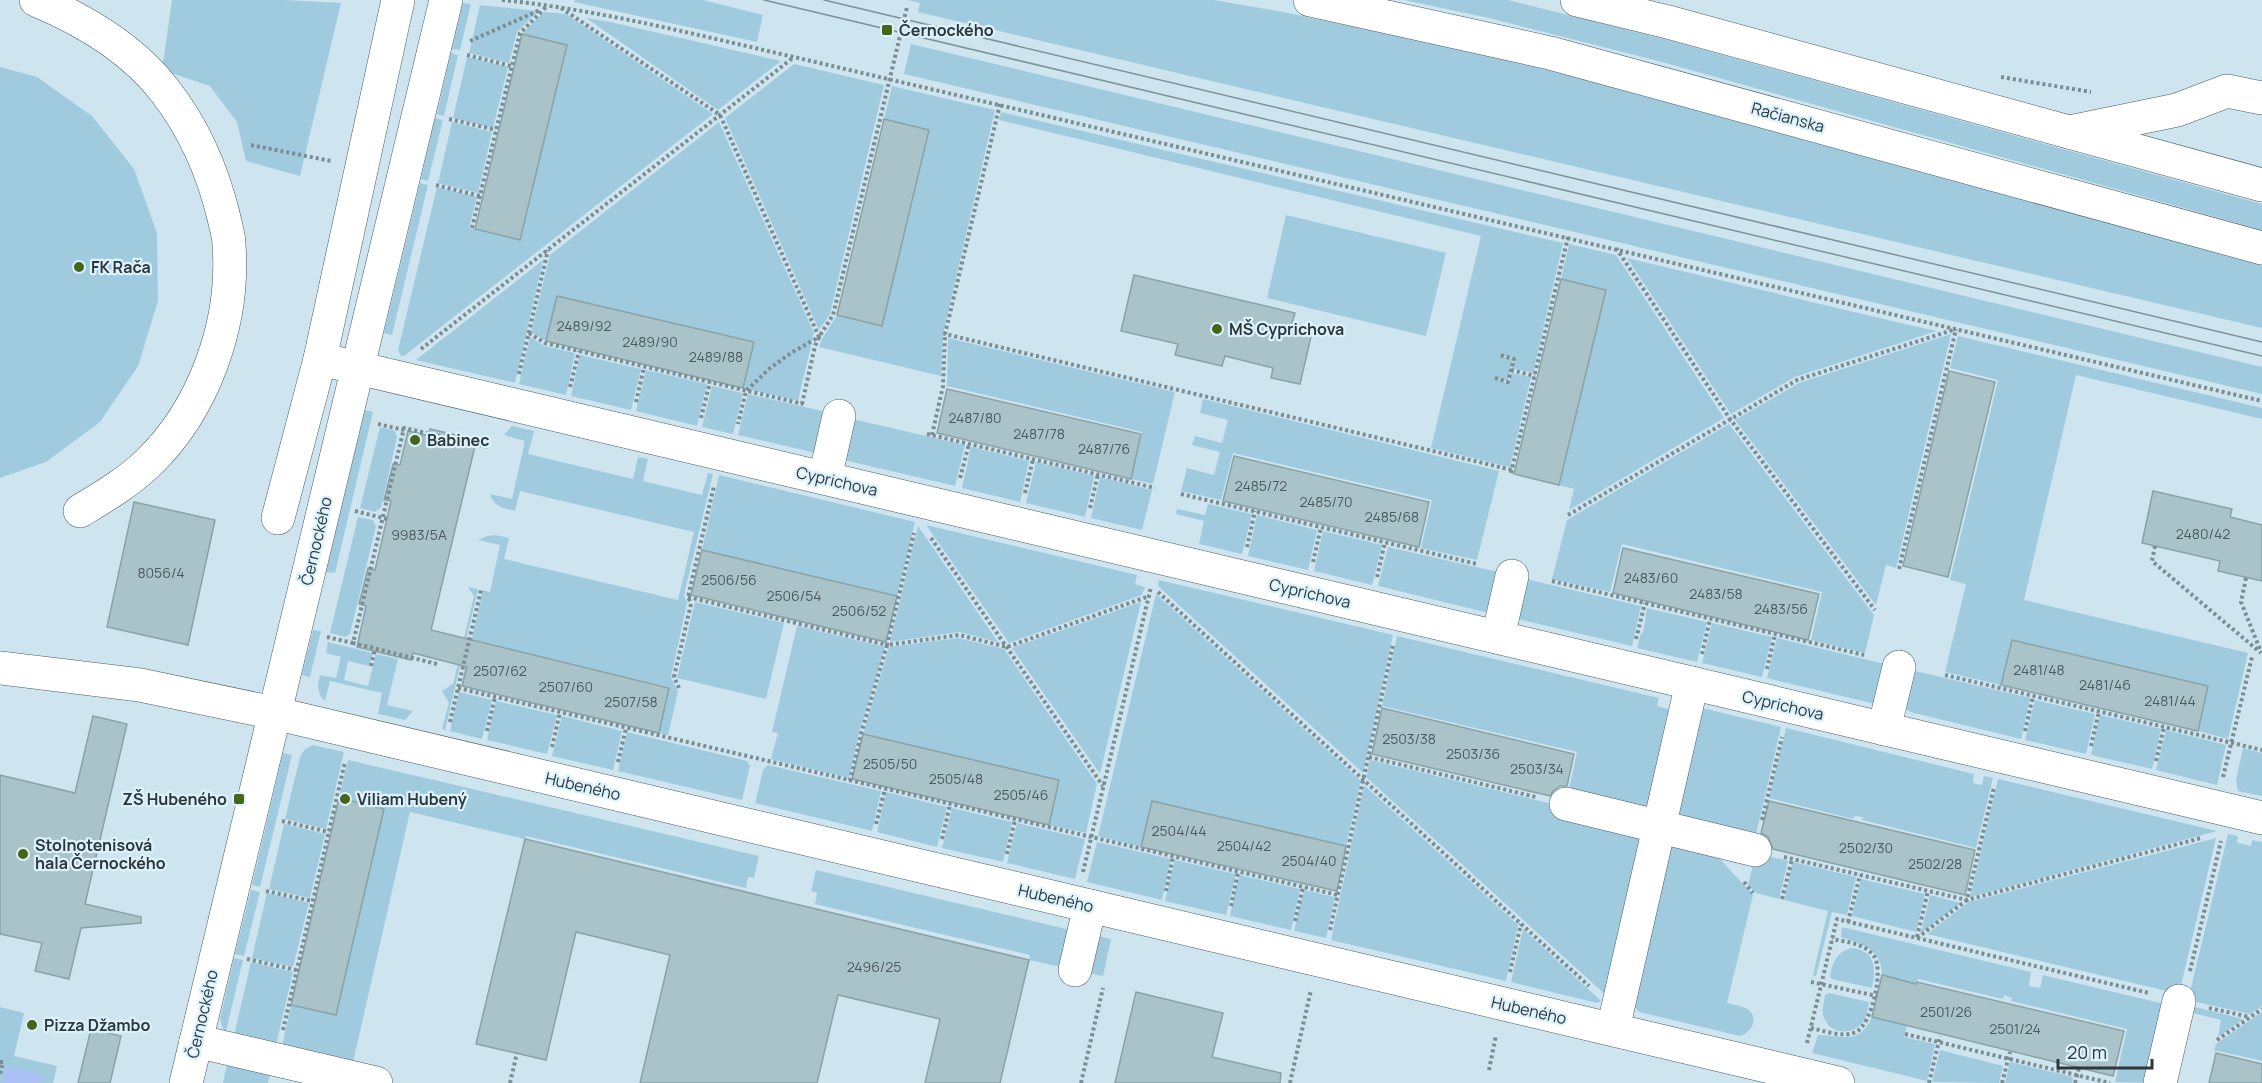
<svg xmlns="http://www.w3.org/2000/svg" width="2262" height="1083" font-family="Manrope,sans-serif">
	<style>
		.green { fill: #a0cbdf }
		.water { fill: #abc0f5 }
		.building { fill: #a9c3c8; stroke: #89a2a6; stroke-width: 1.5 }
		.lines { fill: none; stroke-linecap: round; stroke-linejoin: round }
		.minor-casing { stroke: #475b64; stroke-width: 34 }
		.major-casing { stroke: #475b64; stroke-width: 34 }
		.path { stroke: #7c8c93; stroke-width: 4; stroke-dasharray: 3 3; stroke-linecap: butt }
		.minor { stroke: #fff; stroke-width: 33 }
		.major { stroke: #fff; stroke-width: 33 }
		.tram { stroke: #819199; stroke-width: 1.5 }
		.poi-dot { fill: #476519; stroke: #dbf2fd; stroke-width: 2 }
		.labels { text-anchor: middle; stroke-width: 4.5; stroke-linejoin: round; paint-order: stroke }
		.number-label { font-size: 14px; fill: #4d5a5e }
		.poi-label { font-size: 16px; font-weight: bold; fill: #2e373b; stroke: #dbf2fd; text-anchor: start }
		.street-label { font-size: 16px; fill: #2e373b; stroke: #dbf2fd }
	</style>
	<rect width="100%" height="100%" fill="#cee5f0"/>
	<g class="green">
		<polygon points="172,0 284,0 341,3 300,176 246,161 237,122 210,86 162,70"/>
		<polygon points="575,0 703,0 763,15 757,42 574,2"/>
		<polygon points="908,0 1214,0 1278,11 1459,49 1594,81 2262,264 2262,328 918,12 920,3"/>
		<polygon points="1404,0 1508,0 1668,40 2262,204 2262,230 1662,62 1489,18"/>
		<polygon points="463,3 471,4 460,50 452,49"/>
		<polygon points="480,5 538,11 517,32 509,63 469,53"/>
		<polygon points="544,12 566,14 713,114 404,356 401,356 398,350 437,187 477,197 469,228 520,240 567,45 522,34"/>
		<polygon points="586,18 606,21 781,61 718,110"/>
		<polygon points="911,44 2262,367 2262,394 904,74"/>
		<polygon points="451,53 458,55 444,116 437,114"/>
		<polygon points="467,57 508,67 493,128 453,118"/>
		<polygon points="794,64 884,85 830,314 819,330 725,118"/>
		<polygon points="0,67 37,77 92,116 134,169 157,233 158,301 138,366 100,422 46,462 0,478"/>
		<polygon points="892,86 995,110 943,334 941,376 819,347 822,339 837,315 882,326 884,119"/>
		<polygon points="1001,112 1563,243 1533,373 1512,368 1514,358 1499,355 1513,359 1508,381 1494,379 1509,383 1511,373 1531,377 1510,467 1431,448 1481,236 999,120"/>
		<polygon points="435,118 443,120 428,181 421,179"/>
		<polygon points="452,122 492,132 478,193 438,183"/>
		<polygon points="719,122 814,333 798,401 743,388 753,342 557,296 546,341 531,332 550,255"/>
		<polygon points="420,183 428,185 392,335 384,333"/>
		<polygon points="1286,215 1446,253 1426,336 1267,298"/>
		<polygon points="1569,244 1616,255 1724,418 1569,510 1574,489 1559,485 1606,290 1561,279"/>
		<polygon points="1627,258 1909,325 1937,331 1795,377 1731,414"/>
		<polygon points="543,260 515,383 416,360"/>
		<polygon points="1951,334 1896,568 1886,565 1876,605 1735,420 1799,383"/>
		<polygon points="1958,336 2262,408 2262,419 2076,375 2024,600 2248,653 2228,739 2198,731 2208,686 2012,640 2001,685 1945,672 1966,584 1950,580 1998,380 1950,368"/>
		<polygon points="530,337 544,346 575,353 566,395 519,384"/>
		<polygon points="948,338 1175,392 1153,484 1131,479 1142,432 947,386"/>
		<polygon points="580,355 641,369 631,410 571,396"/>
		<polygon points="646,370 707,384 697,426 636,411"/>
		<polygon points="712,386 743,393 733,434 702,427"/>
		<polygon points="748,394 831,413 816,453 738,435"/>
		<polygon points="1203,399 1499,471 1477,560 1421,548 1432,500 1233,453 1221,500 1181,491 1187,468 1214,475 1220,452 1192,445 1195,436 1222,443 1228,420 1200,413"/>
		<polygon points="365,410 373,412 335,573 326,572"/>
		<polygon points="848,418 965,445 955,486 844,460"/>
		<polygon points="1729,424 1874,615 1865,653 1811,640 1822,592 1622,544 1610,592 1552,579 1567,520"/>
		<path d="M512 426 534 431 528 454 633 479 638 457 648 459 643 481 702 495 708 473 713 474 684 595 687 603 671 677 678 692 668 735 659 733 669 687 474 641 462 686H461L483 590 490 592 500 545 479 540C490 533 497 535 509 538L504 559 678 600 694 532 520 491 515 511C503 508 494 507 490 494L512 499 525 441 504 435Z"/>
		<polygon points="380,427 395,431 397,437 381,508 375,512 360,508"/>
		<polygon points="971,447 1029,461 1020,502 962,488"/>
		<polygon points="1036,462 1094,476 1085,517 1026,503"/>
		<polygon points="719,475 915,522 897,596 702,550"/>
		<polygon points="1100,477 1152,490 1142,530 1091,518"/>
		<polygon points="1208,504 1252,514 1242,554 1199,544 1204,521 1176,514 1177,509 1205,515"/>
		<polygon points="1257,515 1317,530 1308,570 1248,556"/>
		<polygon points="358,517 373,520 376,526 350,634 345,637 330,633"/>
		<polygon points="926,525 1137,575 1135,584 1145,587 1142,595 1009,643"/>
		<polygon points="918,526 998,642 959,632 890,642"/>
		<polygon points="1323,531 1382,545 1372,585 1314,571"/>
		<polygon points="1388,547 1498,572 1493,614 1378,586"/>
		<polygon points="1526,579 1641,606 1632,646 1513,618"/>
		<polygon points="1159,580 1393,635 1363,773 1158,586"/>
		<polygon points="468,587 478,589 445,730 442,729 449,703 442,691 453,684 474,596"/>
		<polygon points="1156,594 1361,781 1346,846 1152,801 1141,847 1098,836"/>
		<polygon points="695,602 784,623 766,699 677,678"/>
		<polygon points="1141,602 1100,774 1012,648"/>
		<polygon points="1647,608 1707,622 1697,662 1637,648 1641,633 1643,633"/>
		<polygon points="1712,623 1772,637 1762,677 1702,663"/>
		<polygon points="797,626 885,647 859,733 849,778 771,759 778,733 772,732"/>
		<polygon points="313,630 321,631 310,677 302,675"/>
		<polygon points="1397,636 1659,698 1657,706 1671,710 1654,812 1567,799 1577,752 1382,706"/>
		<polygon points="958,638 1004,649 1097,784 1086,833 1049,825 1059,780 863,734 889,647"/>
		<polygon points="1777,638 1885,664 1875,704 1767,678"/>
		<path d="M328 642 373 653 369 666 348 661 344 680 368 686 376 654 398 659 387 705 413 711 405 720 378 714 382 693 330 681 325 701C317 694 317 685 320 675L336 678 341 657 326 653Z"/>
		<polygon points="1911,670 2030,698 2021,739 1910,712 1905,708"/>
		<polygon points="459,692 492,700 482,739 450,731"/>
		<polygon points="2035,700 2095,714 2086,754 2025,740"/>
		<polygon points="496,701 557,715 547,754 487,740"/>
		<polygon points="1702,708 1781,727 1754,843 1675,825"/>
		<polygon points="2100,715 2161,729 2152,769 2091,755"/>
		<polygon points="562,716 622,731 613,770 552,756"/>
		<polygon points="1786,728 1974,774 1973,783 1982,785 1984,776 1993,778 1976,848 1862,820 1863,817 1855,816 1853,819 1769,798"/>
		<polygon points="2166,730 2226,745 2217,785 2156,770"/>
		<polygon points="627,732 747,761 750,766 742,800 618,771"/>
		<polygon points="313,745 344,752 326,829 285,819 300,757 305,749"/>
		<polygon points="2243,748 2262,753 2262,796 2238,791 2236,780"/>
		<polygon points="283,753 292,755 260,887 252,885"/>
		<polygon points="348,760 759,856 754,878 748,877 746,888 526,836 525,839 410,812 352,1067 281,1051 291,1005 336,1015 384,809 339,798"/>
		<polygon points="1370,760 1565,807 1645,829 1609,998 1366,777"/>
		<polygon points="768,765 881,791 872,831 755,803 763,770"/>
		<polygon points="1998,779 2217,831 1970,897"/>
		<polygon points="1364,785 1518,925 1506,981 1331,940"/>
		<polygon points="886,792 947,807 937,847 877,832"/>
		<polygon points="952,808 1012,822 1003,862 942,848"/>
		<polygon points="1017,823 1085,839 1075,879 1007,863"/>
		<polygon points="284,824 325,834 310,898 269,889"/>
		<polygon points="2228,834 2238,836 2237,843 2251,846 2252,840 2262,842 2262,1006 2250,1014 2188,1000"/>
		<polygon points="2216,838 2179,994 1927,934 1969,902"/>
		<path d="M1665 839 1707 845 1753 895 1727 1003C1733 1005 1741 1005 1747 1009 1760 1017 1752 1033 1740 1036L1639 1012 1628 1000Z"/>
		<polygon points="1097,842 1171,859 1162,900 1087,882"/>
		<polygon points="1756,853 1788,861 1779,899 1756,893 1748,885"/>
		<polygon points="1175,860 1236,874 1226,915 1165,901"/>
		<polygon points="1793,862 1856,877 1847,915 1832,912 1816,976 1813,975 1828,911 1784,900"/>
		<polygon points="816,870 1075,931 1066,968 1029,960 1030,955 815,904 817,893 811,891"/>
		<polygon points="1239,875 1300,889 1291,930 1230,916"/>
		<polygon points="1861,879 1925,894 1916,932 1852,916"/>
		<polygon points="251,890 260,892 244,956 235,954"/>
		<polygon points="1304,890 1335,897 1326,938 1294,931"/>
		<polygon points="267,893 309,903 293,967 252,958"/>
		<polygon points="1930,895 1961,903 1921,933"/>
		<path d="M1842 927 2031 972 2029 986 2040 988 2043 975 2164 1004 2151 1083 2115 1082 2127 1029 2011 1001 2012 998 2004 995 2003 999 1918 979 1916 984 1882 975C1882 949 1862 944 1841 937Z"/>
		<polygon points="1523,929 1601,1001 1597,1003 1511,982"/>
		<polygon points="1093,935 1111,939 1103,976 1084,972"/>
		<path d="M1851 948C1876 950 1876 969 1872 988L1832 979 1830 977C1832 962 1837 952 1851 948Z"/>
		<polygon points="234,958 243,960 225,1035 220,1019"/>
		<polygon points="251,962 293,972 275,1049 233,1040"/>
		<path d="M1829 993 1869 1002C1868 1008 1867 1015 1864 1020 1854 1037 1828 1035 1823 1015 1822 1008 1824 1002 1825 995Z"/>
		<polygon points="2187,1005 2243,1019 2218,1037 2221,1020 2185,1011"/>
		<polygon points="0,1007 24,1013 14,1056 57,1066 53,1083 0,1083"/>
		<polygon points="2262,1012 2262,1061 2214,1050 2216,1044"/>
		<path d="M1872 1017 1907 1025 1904 1037 1935 1044 1927 1081 1812 1053 1818 1035C1842 1035 1859 1046 1872 1017Z"/>
		<polygon points="1940,1050 2003,1066 1999,1083 1932,1082"/>
		<polygon points="228,1059 271,1069 268,1083 223,1083"/>
		<polygon points="2010,1062 2073,1077 2072,1083 2005,1083"/>
	</g>
	<polygon class="water" points="6,1067 43,1075 41,1083 2,1083"/>
	<g class="building">
		<polygon points="522,34 567,45 520,240 475,229"/>
		<polygon points="884,119 929,130 882,326 837,315"/>
		<polygon points="1134,275 1295,313 1292,323 1313,328 1300,384 1271,378 1273,368 1225,356 1222,366 1175,355 1178,344 1121,331"/>
		<polygon points="1561,279 1606,290 1559,485 1514,474"/>
		<polygon points="557,296 754,342 743,388 546,341"/>
		<polygon points="1949,371 1995,382 1948,577 1903,566"/>
		<polygon points="947,389 1141,434 1131,479 937,433"/>
		<polygon points="430,429 465,437 463,444 475,446 431,630 669,688 659,733 462,686 467,667 413,653 411,660 357,647 366,606 359,604 368,568 375,570 391,501 384,500 393,464 400,465 408,431 429,436"/>
		<polygon points="1234,456 1429,502 1419,547 1223,501"/>
		<polygon points="2153,491 2232,509 2230,517 2262,525 2262,581 2218,571 2220,561 2142,543"/>
		<polygon points="134,502 215,520 188,645 107,627"/>
		<polygon points="1623,548 1819,594 1808,640 1613,593"/>
		<polygon points="702,550 897,596 886,642 691,595"/>
		<polygon points="2012,640 2208,686 2198,731 2001,685"/>
		<polygon points="1382,708 1574,754 1567,786 1560,786 1553,791 1550,796 1372,754"/>
		<polygon points="93,716 127,724 85,904 141,917 141,923 81,928 69,979 35,971 42,943 0,934 0,775 75,793"/>
		<polygon points="863,734 1059,780 1049,825 852,779"/>
		<polygon points="339,798 384,809 336,1015 291,1005"/>
		<polygon points="1152,801 1346,846 1337,891 1141,847"/>
		<polygon points="1769,801 1975,850 1965,895 1773,849 1768,837 1761,833"/>
		<polygon points="525,839 1029,960 1000,1083 925,1083 940,1019 838,995 817,1083 640,1083 670,955 576,932 546,1060 476,1044"/>
		<polygon points="1882,975 1916,984 1917,982 2124,1031 2113,1076 1872,1017"/>
		<polygon points="1136,992 1223,1013 1212,1057 1281,1073 1280,1083 1115,1083"/>
		<polygon points="91,1029 121,1036 110,1083 78,1083"/>
		<polygon points="2216,1053 2262,1064 2262,1083 2209,1083"/>
	</g>
	<g class="lines">
		<defs>
			<g id="minor">
				<path d="M36 0C84 20 133 49 165 91 194 128 213 172 224 218 226 227 229 236 229 245 235 323 204 410 147 464 127 483 103 497 80 511"/>
				<polyline points="2070,132 2177,110 2227,91 2262,98"/>
				<polyline points="320,359 398,0"/>
				<polyline points="825,478 839,416"/>
				<polyline points="278,518 320,359 2262,818"/>
				<polyline points="1498,637 1512,576"/>
				<polyline points="0,668 140,685 274,713 1838,1083"/>
				<polyline points="1884,729 1899,667"/>
				<polyline points="1566,804 1755,850"/>
				<polyline points="1075,970 1090,906"/>
				<polyline points="1613,1029 1692,683"/>
				<polyline points="196,1041 376,1083"/>
				<polyline points="186,1083 446,0"/>
				<polyline points="2160,1083 2179,1001"/>
			</g>
			<g id="major">
				<polyline points="1310,0 1550,53 2262,248"/>
				<polyline points="1577,0 1668,22 2262,185"/>
			</g>
		</defs>
		<use href="#minor" class="minor-casing"/>
		<use href="#major" class="major-casing"/>
		<g class="path">
			<path d="M502 0C601 10 697 35 794 57L2262 401"/>
			<polyline points="561,8 720,115 819,337 791,353 769,369 746,391 738,424"/>
			<polyline points="470,41 540,10"/>
			<polyline points="467,55 511,66"/>
			<polyline points="2001,77 2091,92"/>
			<polyline points="1000,104 945,334 1512,470"/>
			<polyline points="449,119 496,130"/>
			<polyline points="251,145 331,161"/>
			<polyline points="436,185 480,196"/>
			<polyline points="472,228 520,33 547,6"/>
			<polyline points="1616,248 1730,419 1875,610"/>
			<polyline points="529,333 545,343 803,404"/>
			<polyline points="421,349 794,57"/>
			<polyline points="1511,370 1535,376"/>
			<polyline points="519,374 548,250"/>
			<polyline points="1495,378 1508,382 1514,359 1500,355"/>
			<polyline points="570,387 579,351"/>
			<polyline points="636,402 644,367"/>
			<polyline points="802,404 815,346 819,337 833,315 907,7"/>
			<polyline points="701,418 710,382"/>
			<polyline points="378,424 404,430"/>
			<polyline points="927,434 1155,488"/>
			<polyline points="932,435 943,386 945,334"/>
			<polyline points="1511,473 1568,237"/>
			<polyline points="960,478 969,444"/>
			<polyline points="1025,493 1033,459"/>
			<polyline points="1181,494 1477,564"/>
			<polyline points="1090,508 1098,474"/>
			<polyline points="355,511 387,519"/>
			<polyline points="1568,515 1797,380 1956,329"/>
			<polyline points="931,538 1103,786"/>
			<polyline points="2155,546 2152,561 2261,653"/>
			<polyline points="1247,547 1255,511"/>
			<polyline points="1313,562 1321,527"/>
			<polyline points="1899,569 1956,329"/>
			<polyline points="1377,577 1385,542"/>
			<polyline points="2246,578 2241,602 2261,652"/>
			<polyline points="1552,581 1864,655"/>
			<polyline points="1158,592 1589,986"/>
			<polyline points="688,597 887,645 914,533"/>
			<polyline points="327,637 353,643"/>
			<polyline points="1636,639 1645,603"/>
			<polyline points="1702,654 1710,619"/>
			<polyline points="437,664 353,643 404,428 488,447"/>
			<polyline points="371,666 375,649"/>
			<polyline points="1767,669 1775,634"/>
			<polyline points="1945,675 2262,750"/>
			<polyline points="458,688 1338,895"/>
			<polyline points="679,688 674,677 691,604 688,597 714,486"/>
			<polyline points="450,722 481,590"/>
			<polyline points="487,731 495,697"/>
			<polyline points="2025,731 2033,696"/>
			<polyline points="2091,746 2099,711"/>
			<polyline points="552,747 560,712"/>
			<polyline points="1369,757 1536,797"/>
			<polyline points="2156,761 2164,727"/>
			<polyline points="618,762 626,728"/>
			<polyline points="2223,777 2252,657"/>
			<polyline points="850,781 861,734 887,645 959,635 1007,647 1149,596"/>
			<polyline points="1762,820 1782,737"/>
			<polyline points="282,821 329,832"/>
			<polyline points="876,824 885,789"/>
			<polyline points="942,839 950,805"/>
			<polyline points="1007,854 1015,820"/>
			<polyline points="1784,857 1967,900 2201,838"/>
			<polyline points="1083,872 1151,587"/>
			<polyline points="1744,882 1753,893"/>
			<polyline points="266,891 312,901"/>
			<polyline points="1166,891 1173,857"/>
			<polyline points="1782,899 1792,859"/>
			<polyline points="1231,906 1238,872"/>
			<polyline points="1295,921 1303,887"/>
			<polyline points="1848,922 1860,875"/>
			<polyline points="1330,930 1393,645"/>
			<polyline points="1917,937 1928,891"/>
			<polyline points="1917,938 1967,900 1994,787"/>
			<polyline points="247,959 296,970"/>
			<polyline points="2190,971 2221,841"/>
			<polyline points="1510,972 1521,924"/>
			<polyline points="1811,982 1877,996"/>
			<polyline points="2209,1008 2250,1017"/>
			<path d="M1811 1028C1825 1031 1842 1038 1856 1032 1872 1024 1884 970 1874 956 1864 943 1846 942 1832 939"/>
			<polyline points="283,1030 345,762"/>
			<polyline points="1905,1034 2110,1083"/>
			<polyline points="2217,1040 2262,1009"/>
			<polyline points="1807,1043 1837,919 2149,993"/>
			<polyline points="0,1062 3,1062 0,1074"/>
			<polyline points="1489,1070 1496,1035"/>
			<polyline points="510,1083 517,1053"/>
			<polyline points="1081,1083 1103,988"/>
			<polyline points="1290,1083 1311,990"/>
			<polyline points="1929,1083 1940,1036"/>
			<polyline points="2002,1083 2010,1052"/>
			<polyline points="2075,1083 2079,1068"/>
		</g>
		<use href="#minor" class="minor"/>
		<use href="#major" class="major"/>
		<g class="tram">
			<polyline points="764,0 2262,356"/>
			<polyline points="824,0 2262,342"/>
		</g>
	</g>
	<g class="poi-dot">
		<rect x="881" y="24" width="12" height="12" rx="3"/>
		<circle cx="79" cy="267" r="6"/>
		<circle cx="1217" cy="329" r="6"/>
		<circle cx="415" cy="440" r="6"/>
		<rect x="233" y="793" width="12" height="12" rx="3"/>
		<circle cx="345" cy="799" r="6"/>
		<circle cx="23" cy="854" r="6"/>
		<circle cx="32" cy="1025" r="6"/>
	</g>
	<g class="labels">
		<g class="number-label">
			<text x="584" y="331">2489/92</text>
			<text x="650" y="347">2489/90</text>
			<text x="716" y="362">2489/88</text>
			<text x="975" y="423">2487/80</text>
			<text x="1039" y="439">2487/78</text>
			<text x="1104" y="454">2487/76</text>
			<text x="1261" y="491">2485/72</text>
			<text x="1326" y="507">2485/70</text>
			<text x="1392" y="522">2485/68</text>
			<text x="2203" y="539">2480/42</text>
			<text x="419" y="540">9983/5A</text>
			<text x="161" y="578">8056/4</text>
			<text x="1651" y="583">2483/60</text>
			<text x="729" y="585">2506/56</text>
			<text x="1716" y="599">2483/58</text>
			<text x="794" y="601">2506/54</text>
			<text x="1781" y="614">2483/56</text>
			<text x="859" y="616">2506/52</text>
			<text x="2039" y="675">2481/48</text>
			<text x="500" y="676">2507/62</text>
			<text x="2105" y="690">2481/46</text>
			<text x="566" y="692">2507/60</text>
			<text x="2170" y="706">2481/44</text>
			<text x="631" y="707">2507/58</text>
			<text x="1409" y="744">2503/38</text>
			<text x="1473" y="759">2503/36</text>
			<text x="890" y="769">2505/50</text>
			<text x="1537" y="774">2503/34</text>
			<text x="956" y="784">2505/48</text>
			<text x="1021" y="800">2505/46</text>
			<text x="1179" y="836">2504/44</text>
			<text x="1244" y="851">2504/42</text>
			<text x="1866" y="853">2502/30</text>
			<text x="1309" y="866">2504/40</text>
			<text x="1935" y="869">2502/28</text>
			<text x="874" y="972">2496/25</text>
			<text x="1946" y="1017">2501/26</text>
			<text x="2015" y="1034">2501/24</text>
		</g>
		<g class="poi-label">
			<text x="899" y="36">Černockého</text>
			<text x="91" y="273">FK Rača</text>
			<text x="1229" y="335">MŠ Cyprichova</text>
			<text x="427" y="446">Babinec</text>
			<text x="227" y="805" text-anchor="end">ZŠ Hubeného</text>
			<text x="357" y="805">Viliam Hubený</text>
			<text x="35" y="851">Stolnotenisová<tspan x="35" dy="18">hala Černockého</tspan></text>
			<text x="44" y="1031">Pizza Džambo</text>
		</g>
		<g class="street-label">
			<text transform="translate(1788 117) rotate(15)" y="6">Račianska</text>
			<text transform="translate(837 481) rotate(13)" y="6">Cyprichova</text>
			<text transform="translate(316 541) rotate(-77)" y="6">Černockého</text>
			<text transform="translate(1310 593) rotate(13)" y="6">Cyprichova</text>
			<text transform="translate(1783 705) rotate(13)" y="6">Cyprichova</text>
			<text transform="translate(583 786) rotate(13)" y="6">Hubeného</text>
			<text transform="translate(1056 898) rotate(13)" y="6">Hubeného</text>
			<text transform="translate(1529 1010) rotate(13)" y="6">Hubeného</text>
			<text transform="translate(202 1014) rotate(-77)" y="6">Černockého</text>
		</g>
	</g>
	<path d="M2058 1059v9h94v-9" fill="none" stroke="#2e373b" stroke-width="3"/>
	<text x="2067" y="1059" font-size="18" fill="#2e373b" stroke="#dbf2fd" stroke-width="4.5" paint-order="stroke">20 m</text>
</svg>
